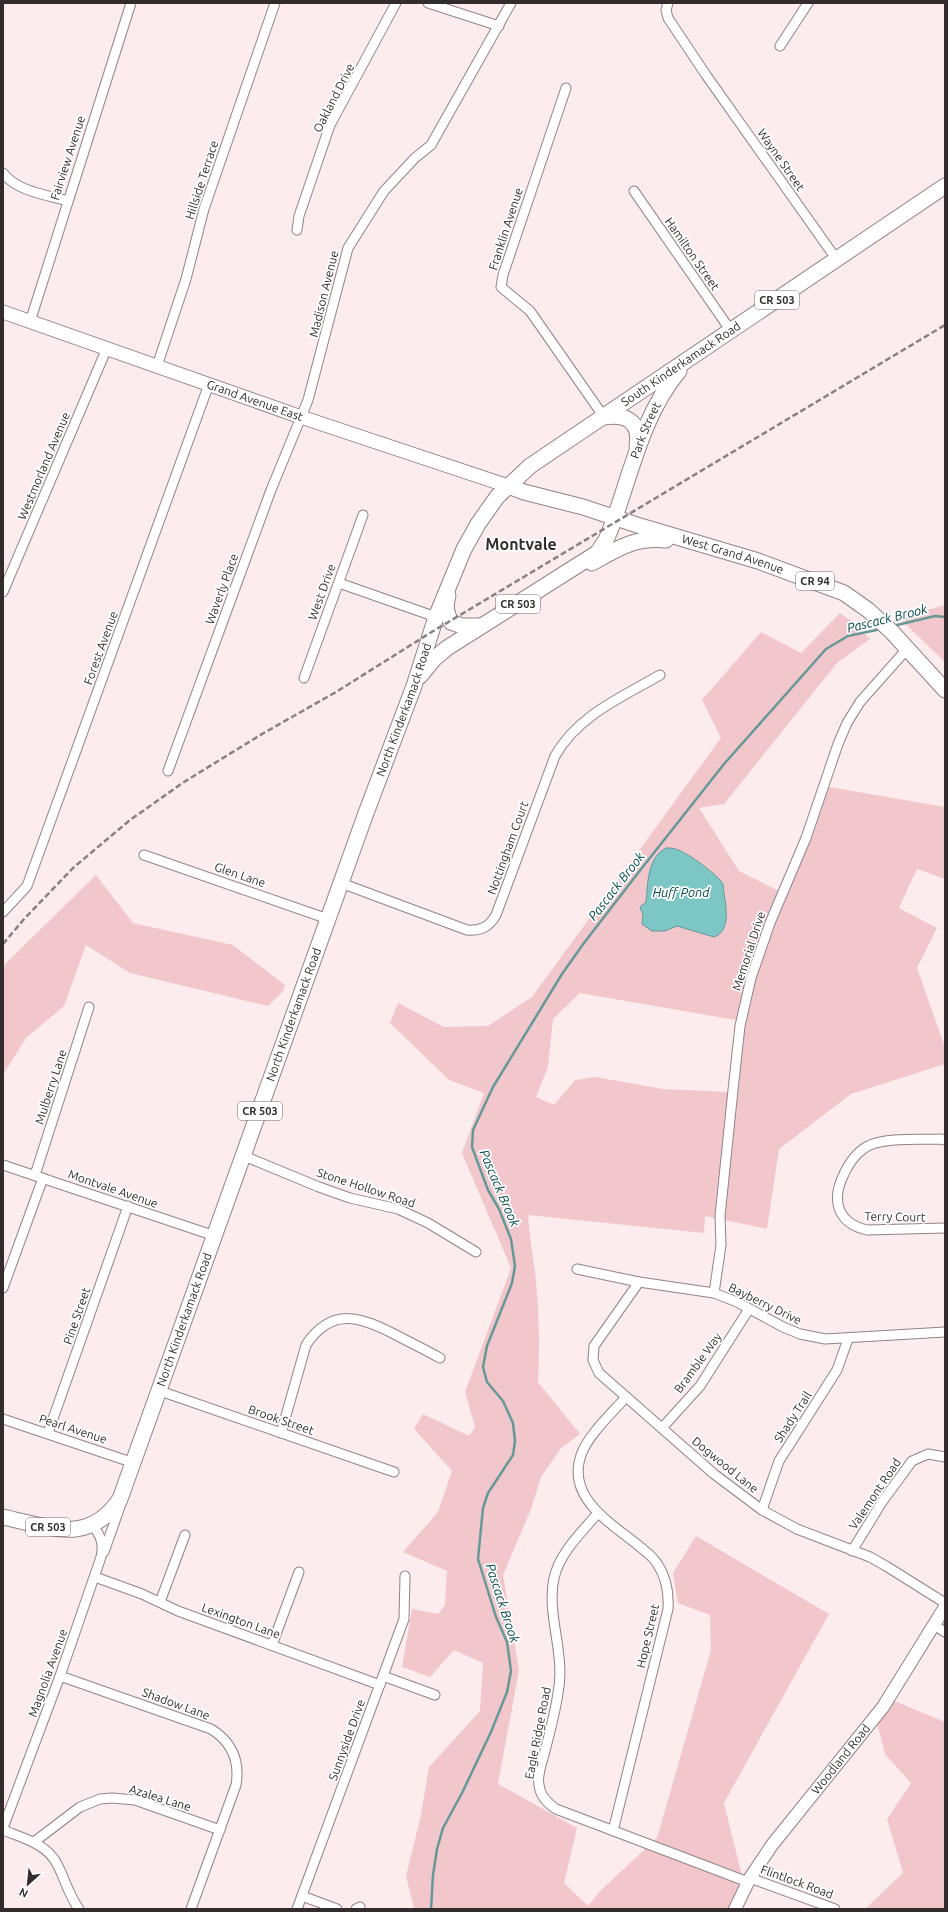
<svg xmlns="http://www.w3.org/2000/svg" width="948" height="1912" font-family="Ubuntu,sans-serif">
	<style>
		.green { fill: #f2c7cc; fill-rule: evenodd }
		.water { fill: #7cc7c5; stroke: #669897 }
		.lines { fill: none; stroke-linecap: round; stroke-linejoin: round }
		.stream { stroke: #669897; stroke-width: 2.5 }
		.minor-casing { stroke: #928385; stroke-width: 11 }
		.tertiary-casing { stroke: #928385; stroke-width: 14 }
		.secondary-casing { stroke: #928385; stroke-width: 15 }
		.primary-casing { stroke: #928385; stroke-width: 17 }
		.minor { stroke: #fff; stroke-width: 9 }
		.tertiary { stroke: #fff; stroke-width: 12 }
		.secondary { stroke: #fff; stroke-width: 13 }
		.primary { stroke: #fff; stroke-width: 15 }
		.rail { stroke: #8b8081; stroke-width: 2.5; stroke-dasharray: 6 3; stroke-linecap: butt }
		.labels { text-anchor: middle; stroke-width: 3.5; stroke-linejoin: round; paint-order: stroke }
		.shield { fill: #fff; stroke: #706b6b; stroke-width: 1 }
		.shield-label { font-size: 11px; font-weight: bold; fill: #322c2c }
		.street-label { font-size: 12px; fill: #322c2c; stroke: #fff }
		.water-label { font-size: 13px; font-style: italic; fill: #004948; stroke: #fff }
		.district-label { font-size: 16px; font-weight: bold; fill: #322c2c; stroke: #fff }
	</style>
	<rect width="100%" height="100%" fill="#fdecee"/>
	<g class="green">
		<polygon points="945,605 945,662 899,618"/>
		<path d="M840 613 853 622 870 639 837 663 724 804 699 808 739 871 785 894 824 786 945 807V879L917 869 899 908 937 928 917 968 945 1047V1064L851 1094 779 1149 767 1229 705 1216 704 1233 528 1215C529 1237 534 1259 536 1281 539 1315 540 1348 538 1382L580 1434 561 1448 541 1477 531 1509 503 1575 519 1670 498 1784 577 1828 564 1883 588 1906 600 1891 657 1838 711 1650 710 1615 678 1603 673 1573 696 1536 829 1614 724 1803 742 1876 731 1909H414L406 1876 421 1815 429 1767 480 1711 483 1663 454 1650 430 1677 402 1667 412 1609 438 1614 445 1605 447 1571 403 1552 438 1512 452 1471 414 1429 423 1414 469 1436 475 1427 465 1392 511 1268 462 1153 484 1093 449 1080 390 1023 398 1003 444 1027 488 1026 532 997 721 738 702 700 761 632 801 653ZM580 993 741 1021 727 1121V1092L663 1089 595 1077 575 1080 554 1105 536 1097 548 1067 553 1019Z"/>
		<polygon points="96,875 133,923 233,945 285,985 283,991 268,1006 130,973 86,945 64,1006 26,1038 3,1075 3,966"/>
		<polygon points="887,1698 945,1722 945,1909 865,1909 903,1873 887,1819 911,1783 885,1754 875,1715"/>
	</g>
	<path class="water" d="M666 848C670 848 674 848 678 850 688 853 718 875 723 884 724 887 723 890 724 893 726 907 731 931 714 937L677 926 665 931H652L642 924 643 915 640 907 646 902C648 883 647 858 666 848Z"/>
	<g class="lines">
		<g class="stream">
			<polyline points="893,626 935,616 945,617"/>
			<polyline points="431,1909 433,1875 437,1849 443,1828 462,1793 491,1732 507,1692 511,1671 507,1642 496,1617 478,1559 483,1508 488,1493 513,1455 515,1441 513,1423 503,1401 487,1382 483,1367 487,1346 512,1283 515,1266 511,1239 499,1209 488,1190 472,1147 473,1130 493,1087 562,974 584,943 638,873 724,764 826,649 848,636 881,629"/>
		</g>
		<defs>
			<g id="minor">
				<polyline points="428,3 499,26"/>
				<polyline points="668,3 666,10 668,18 706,75 837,260"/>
				<polyline points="780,46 808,3"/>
				<polyline points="566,88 503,275 501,287 530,311 604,417"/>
				<path d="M3 173C16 191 47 195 68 201"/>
				<polyline points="634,191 731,331"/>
				<polyline points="297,230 299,216 330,125 396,3"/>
				<polyline points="30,322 131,3"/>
				<polyline points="157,366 186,279 204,209 275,3"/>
				<polyline points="339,583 436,617"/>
				<polyline points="3,592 107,348"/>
				<polyline points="304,678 363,515"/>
				<polyline points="168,771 271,490 308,400 348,248 384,191 415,158 431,145 511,3"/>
				<polyline points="144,855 328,919"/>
				<path d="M341 883 467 930C481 931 489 927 496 915L555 756C577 716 622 697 660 675"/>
				<polyline points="3,912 27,886 209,384"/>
				<path d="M945 1140 940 1139C920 1140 889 1137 870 1145 857 1151 850 1161 844 1174 831 1200 837 1223 867 1230L945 1228"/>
				<polyline points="244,1156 319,1187 350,1198 398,1209 428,1223 476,1252"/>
				<polyline points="3,1165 215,1236"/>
				<polyline points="35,1175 89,1007"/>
				<polyline points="577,1269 639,1282 714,1293 737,1302 783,1327 800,1334 825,1339 945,1332"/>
				<polyline points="639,1282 594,1346 593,1360 599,1373 714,1474 762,1510 797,1529 870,1557 886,1566 945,1603"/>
				<polyline points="3,1288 43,1178"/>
				<polyline points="714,1293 721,1245 720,1216 733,1090 740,1026 751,978 770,923 806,838 838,744 847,723 860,702 907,649"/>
				<polyline points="160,1391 394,1472"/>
				<polyline points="3,1419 134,1463"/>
				<polyline points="662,1428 700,1386 749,1309"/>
				<polyline points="48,1433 128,1206"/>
				<path d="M281 1433 306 1345C332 1306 361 1317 396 1335 411 1343 426 1350 440 1358"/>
				<polyline points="762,1510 779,1461 837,1370 848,1339"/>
				<path d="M598 1513C582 1532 560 1552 554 1578 546 1615 566 1654 558 1693 555 1714 549 1735 544 1755 541 1765 537 1776 539 1785 540 1796 547 1803 556 1809L748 1882"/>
				<polyline points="852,1551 882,1502 912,1461 928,1454 945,1457"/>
				<polyline points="104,1552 122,1501"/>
				<polyline points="95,1577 142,1594 178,1611 380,1685"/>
				<polyline points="160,1602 185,1535"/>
				<polyline points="934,1625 945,1632"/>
				<polyline points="272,1645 299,1572"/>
				<path d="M60 1676 211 1729C232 1742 240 1761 236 1785L191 1909"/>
				<polyline points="383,1676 435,1695"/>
				<path d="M3 1828 60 1676 101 1557C104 1544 101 1536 93 1526"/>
				<path d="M3 1830C23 1838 47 1844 57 1864 65 1879 69 1896 79 1909"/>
				<path d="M613 1831 668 1609C669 1593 667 1579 658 1565 654 1557 646 1552 639 1546 611 1523 566 1498 581 1455 588 1435 612 1413 626 1397"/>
				<polyline points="34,1842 80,1807 100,1799 112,1798 135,1800 220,1830"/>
				<polyline points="750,1878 835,1909"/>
				<polyline points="302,1896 337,1909"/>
				<polyline points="297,1909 404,1619 405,1576"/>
				<polyline points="356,1909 360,1907"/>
			</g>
			<g id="tertiary">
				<path id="s1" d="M735 1909 750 1878 772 1845 883 1707 945 1607"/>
			</g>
			<g id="secondary">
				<path id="s2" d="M3 312 301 417 508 486"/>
			</g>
			<g id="primary">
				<path d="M604 417C626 414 641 421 637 446"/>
				<path id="s3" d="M508 486 524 492 583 507 640 526 758 561 844 593 868 610 892 632 945 690"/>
				<path d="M592 563C618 548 635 537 666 540"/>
				<path d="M448 596C445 606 446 613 451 622L462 626H481"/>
				<path id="s4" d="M420 676 434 659 447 648 597 553 606 540 611 528C631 475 642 415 679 371"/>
				<path id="s5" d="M3 1517C49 1527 89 1546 120 1499L366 813 414 686 436 617 464 549 478 524 497 497 530 466 945 186"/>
			</g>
		</defs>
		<use href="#minor" class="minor-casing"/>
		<use href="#tertiary" class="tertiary-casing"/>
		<use href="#secondary" class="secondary-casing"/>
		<use href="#primary" class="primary-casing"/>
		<use href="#minor" class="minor"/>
		<use href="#tertiary" class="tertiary"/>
		<use href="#secondary" class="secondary"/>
		<use href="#primary" class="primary"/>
		<polyline class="rail" points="3,944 25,918 73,868 130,820 184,782 262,734 336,692 430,633 945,325"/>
	</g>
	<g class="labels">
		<g class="shield">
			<rect x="755" y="291" width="44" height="18" rx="3"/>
			<rect x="796" y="572" width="38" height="18" rx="3"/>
			<rect x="496" y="595" width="44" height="18" rx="3"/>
			<rect x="238" y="1102" width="44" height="18" rx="3"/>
			<rect x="26" y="1518" width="44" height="18" rx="3"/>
		</g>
		<g class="shield-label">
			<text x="777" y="304">CR 503</text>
			<text x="815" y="585">CR 94</text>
			<text x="518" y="608">CR 503</text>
			<text x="260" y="1115">CR 503</text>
			<text x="48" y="1531">CR 503</text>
		</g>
		<g class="street-label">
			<text transform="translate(334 98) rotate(-63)" y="4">Oakland Drive</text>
			<text transform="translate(68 158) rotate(-72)" y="4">Fairview Avenue</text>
			<text transform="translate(781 160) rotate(55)" y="4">Wayne Street</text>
			<text transform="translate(202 180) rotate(-72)" y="4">Hillside Terrace</text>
			<text transform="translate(506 229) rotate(-72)" y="4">Franklin Avenue</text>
			<text transform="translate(692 254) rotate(55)" y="4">Hamilton Street</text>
			<text transform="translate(324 294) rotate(-76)" y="4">Madison Avenue</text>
			<text dy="4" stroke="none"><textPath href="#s5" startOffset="1429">South Kinderkamack Road</textPath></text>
			<text dy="4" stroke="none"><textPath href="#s2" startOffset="267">Grand Avenue East</textPath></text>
			<text dy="4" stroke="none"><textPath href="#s4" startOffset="349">Park Street</textPath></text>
			<text transform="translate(44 466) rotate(-67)" y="4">Westmorland Avenue</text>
			<text dy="4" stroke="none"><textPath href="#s3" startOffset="235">West Grand Avenue</textPath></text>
			<text transform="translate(222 589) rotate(-70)" y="4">Waverly Place</text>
			<text transform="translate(322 592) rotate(-70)" y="4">West Drive</text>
			<text transform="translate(101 648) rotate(-70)" y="4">Forest Avenue</text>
			<text dy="4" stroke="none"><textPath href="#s5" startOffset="968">North Kinderkamack Road</textPath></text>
			<text transform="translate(508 848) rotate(-70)" y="4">Nottingham Court</text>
			<text transform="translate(240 875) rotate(19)" y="4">Glen Lane</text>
			<text transform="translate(749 951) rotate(-72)" y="4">Memorial Drive</text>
			<text dy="4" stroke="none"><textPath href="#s5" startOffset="644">North Kinderkamack Road</textPath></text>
			<text transform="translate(51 1087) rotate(-72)" y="4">Mulberry Lane</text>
			<text transform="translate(366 1188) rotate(18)" y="4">Stone Hollow Road</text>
			<text transform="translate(113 1189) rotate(19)" y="4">Montvale Avenue</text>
			<text transform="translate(895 1217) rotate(1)" y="4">Terry Court</text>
			<text transform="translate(765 1304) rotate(26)" y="4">Bayberry Drive</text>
			<text transform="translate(77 1316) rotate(-71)" y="4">Pine Street</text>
			<text dy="4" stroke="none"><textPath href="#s5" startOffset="320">North Kinderkamack Road</textPath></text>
			<text transform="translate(698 1363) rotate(-54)" y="4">Bramble Way</text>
			<text transform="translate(793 1417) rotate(-57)" y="4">Shady Trail</text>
			<text transform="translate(281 1420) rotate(19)" y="4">Brook Street</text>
			<text transform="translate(73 1429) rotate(18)" y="4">Pearl Avenue</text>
			<text transform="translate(725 1465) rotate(39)" y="4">Dogwood Lane</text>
			<text transform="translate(875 1494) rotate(-56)" y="4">Valemont Road</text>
			<text transform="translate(241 1621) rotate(20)" y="4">Lexington Lane</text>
			<text transform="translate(648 1636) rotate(-77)" y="4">Hope Street</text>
			<text transform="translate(48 1673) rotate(-70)" y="4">Magnolia Avenue</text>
			<text transform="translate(176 1704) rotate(20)" y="4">Shadow Lane</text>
			<text transform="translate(538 1733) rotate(-79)" y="4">Eagle Ridge Road</text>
			<text transform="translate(347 1740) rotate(-70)" y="4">Sunnyside Drive</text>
			<text dy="4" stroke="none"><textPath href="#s1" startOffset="184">Woodland Road</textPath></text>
			<text transform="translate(160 1798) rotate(17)" y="4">Azalea Lane</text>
			<text transform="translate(797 1882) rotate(20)" y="4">Flintlock Road</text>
		</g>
		<g class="water-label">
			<text transform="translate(887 618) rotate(-14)" y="5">Pascack Brook</text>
			<text transform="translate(616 886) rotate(-52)" y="5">Pascack Brook</text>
			<text x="681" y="897">Huff Pond</text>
			<text transform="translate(500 1188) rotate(67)" y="5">Pascack Brook</text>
			<text transform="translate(503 1603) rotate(72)" y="5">Pascack Brook</text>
		</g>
		<g class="district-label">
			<text x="521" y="550">Montvale</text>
		</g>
	</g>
	<rect width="948" height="1912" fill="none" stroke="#322c2c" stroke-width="8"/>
	<g transform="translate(28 1884) rotate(207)" stroke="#ffffff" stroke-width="3" paint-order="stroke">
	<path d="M0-3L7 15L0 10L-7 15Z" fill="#322c2c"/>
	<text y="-6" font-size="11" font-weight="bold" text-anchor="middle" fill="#322c2c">N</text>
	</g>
</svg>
